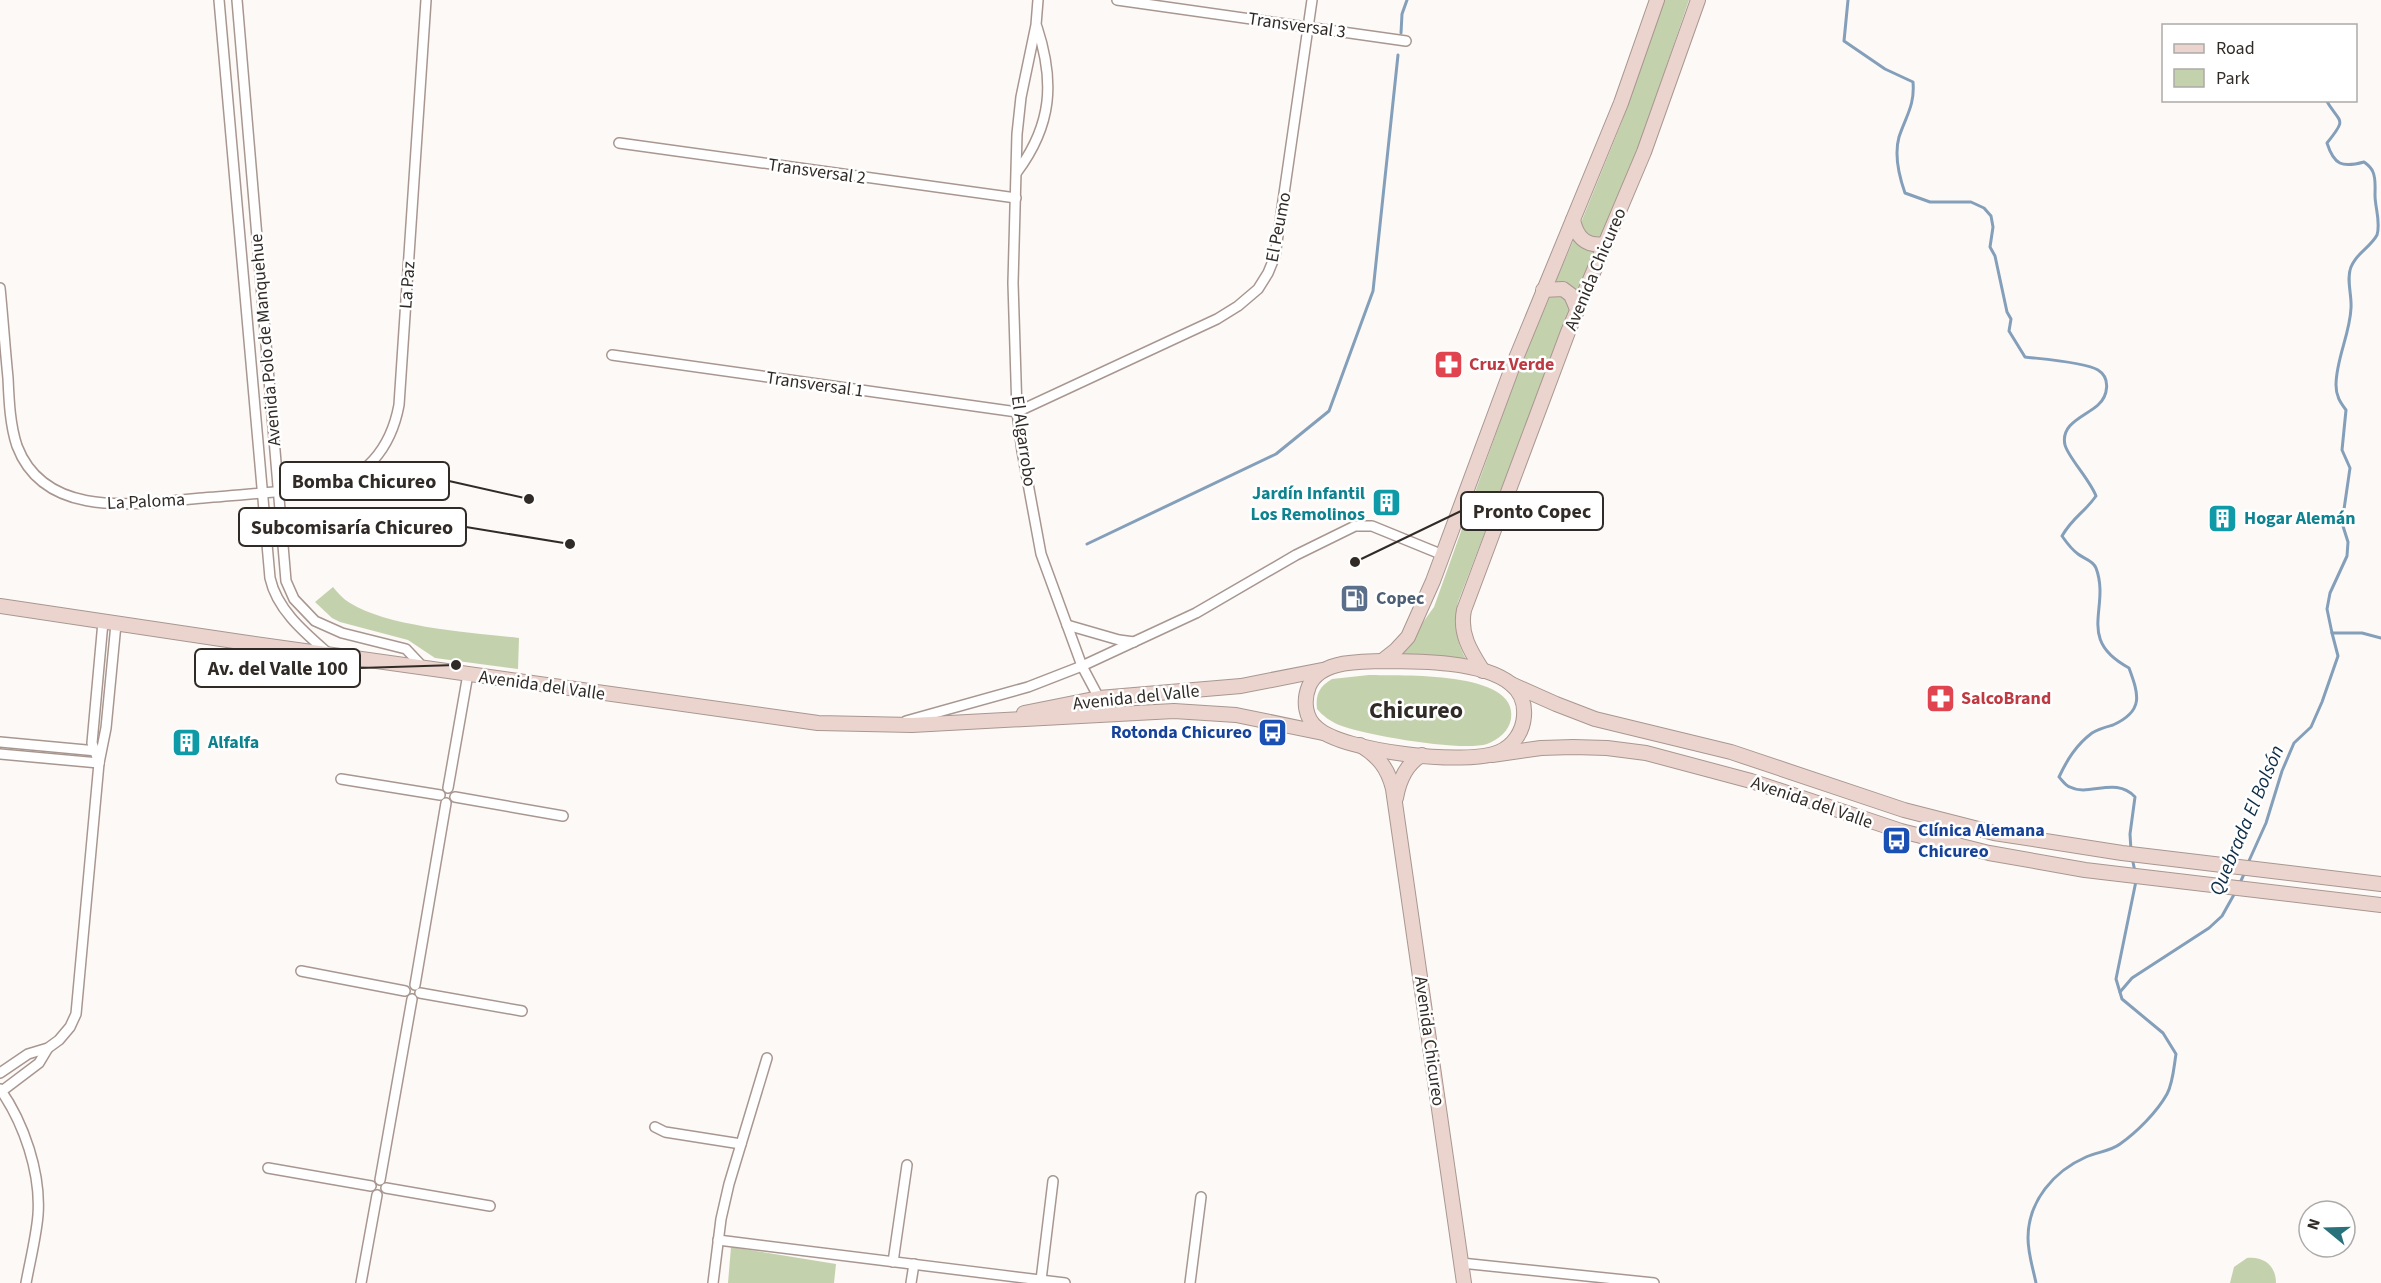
<svg xmlns="http://www.w3.org/2000/svg" width="2381" height="1283" font-family="'Source Sans 3',sans-serif">
	<style>
		.green { fill: #c4d1ad }
		.lines { fill: none; stroke-linecap: round; stroke-linejoin: round }
		.stream { stroke: #849fba; stroke-width: 3 }
		.street-casing { stroke: #a89790; stroke-width: 12 }
		.secondary-casing { stroke: #a89790; stroke-width: 16 }
		.street { stroke: #fff; stroke-width: 9 }
		.secondary { stroke: #ebd4ce; stroke-width: 14 }
		.labels { text-anchor: middle; stroke-width: 5; stroke-linejoin: round; paint-order: stroke }
		.street-label { font-size: 18px; fill: #312b27; stroke: #fff }
		.health-label { font-size: 18px; font-weight: bold; fill: #be3a42; stroke: #fff; text-anchor: start }
		.culture-label { font-size: 18px; font-weight: bold; fill: #0d838f; stroke: #fff; text-anchor: start }
		.service-label { font-size: 18px; font-weight: bold; fill: #4e5e75; stroke: #fff; text-anchor: start }
		.transit-label { font-size: 18px; font-weight: bold; fill: #164399; stroke: #fff; text-anchor: end }
		.water-label { font-size: 20px; font-style: italic; fill: #0d2c46; stroke: #fff }
		.district-label { font-size: 24px; font-weight: bold; fill: #312b27; stroke: #fff }
		.leader { fill: none; stroke: #312b27; stroke-width: 2 }
		.callout-dot { fill: #312b27; stroke: #fff; stroke-width: 2 }
		.callout { fill: #fff; stroke: #312b27; stroke-width: 2 }
		.callout-label { font-size: 20px; text-anchor: middle; font-weight: bold; fill: #312b27 }
	</style>
	<rect width="100%" height="100%" fill="#fdf9f7"/>
	<g class="green">
		<polygon points="1664,0 1689,0 1635,158 1601,236 1593,240 1584,236 1580,225 1621,124"/>
		<polygon points="1574,239 1578,245 1596,249 1576,295 1555,283"/>
		<path d="M1559 293 1572 305 1458 602C1453 623 1456 641 1466 659L1400 654 1434 607 1522 361 1551 294Z"/>
		<path d="M333 587C338 593 343 599 350 603 388 627 473 633 519 638L518 669 435 658 408 640 340 622 332 618 315 602Z"/>
		<path d="M1369 675C1399 676 1519 670 1511 719 1509 731 1498 740 1487 744 1462 752 1364 735 1339 725 1330 721 1323 716 1317 709 1315 694 1320 686 1332 679Z"/>
		<polygon points="731,1247 836,1264 834,1283 728,1283"/>
		<path d="M2247 1258C2264 1256 2276 1266 2276 1283H2230L2234 1267Z"/>
	</g>
	<g class="lines">
		<g class="stream">
			<path d="M1848 0 1844 41 1885 69 1913 82C1915 105 1906 116 1899 137 1894 155 1899 176 1905 193L1930 202H1971L1984 208 1991 216 1993 227 1990 247 1995 256 2007 312 2011 319 2009 331 2025 357C2042 359 2085 362 2098 370 2111 378 2108 396 2098 405 2086 416 2060 423 2065 445 2068 457 2090 480 2096 496 2084 513 2073 517 2062 536 2067 543 2071 549 2078 554 2084 559 2093 560 2096 568 2111 608 2075 639 2129 668 2139 695 2144 711 2113 725 2106 727 2098 729 2092 733 2076 745 2067 760 2059 777 2062 780 2066 786 2070 787 2089 797 2116 776 2135 797L2130 834 2131 851"/>
			<polyline points="1401,33 1402,14 1407,0"/>
			<path d="M2326 100C2340 124 2348 117 2327 143 2334 165 2342 168 2364 162 2368 165 2371 167 2373 172 2376 179 2375 187 2375 195 2375 208 2381 222 2377 235 2370 248 2357 252 2351 267 2346 279 2352 295 2351 308 2350 334 2336 359 2336 385 2336 396 2340 402 2346 410L2342 450 2350 468 2342 523 2348 542 2347 556 2330 593 2327 609 2332 633"/>
			<polyline points="1087,544 1276,454 1329,411 1373,291 1398,55"/>
			<polyline points="2132,857 2135,872"/>
			<polyline points="2248,863 2266,823 2282,771 2294,743 2311,727 2322,702 2338,656 2332,633 2362,633 2381,638"/>
			<polyline points="2239,885 2245,872"/>
			<polyline points="2120,992 2132,978 2209,928 2222,916 2236,891"/>
			<path d="M2036 1283C2033 1268 2028 1254 2028 1238 2028 1201 2054 1171 2086 1157 2097 1152 2111 1151 2120 1144 2137 1132 2157 1112 2167 1094 2173 1083 2174 1066 2176 1054L2163 1033 2122 999 2116 979 2136 881"/>
		</g>
		<defs>
			<g id="street">
				<path d="M219 0 270 578C277 610 305 633 329 654"/>
				<polyline points="237,0 286,581 294,599 315,621 342,633 406,649 423,667"/>
				<polyline points="1038,0 1036,25 1021,97 1017,134 1013,283 1017,412 1022,451 1041,554 1082,666 1099,698"/>
				<polyline points="1117,0 1406,41"/>
				<polyline points="619,143 1016,198"/>
				<path d="M1017 172C1052 125 1055 82 1037 27"/>
				<path d="M0 288C3 318 5 348 8 378 9 401 10 425 17 446 46 522 141 503 203 498 243 495 282 491 321 488 365 481 391 448 399 405L426 0"/>
				<polyline points="612,355 1017,412 1217,319 1238,306 1258,289 1268,273 1275,256 1312,0"/>
				<polyline points="1067,625 1119,640 1134,642"/>
				<polyline points="906,721 1028,687 1082,666 1196,613 1296,555 1355,526 1372,526 1443,555"/>
				<polyline points="0,742 97,751"/>
				<polyline points="0,754 99,763"/>
				<polyline points="99,763 92,743 103,622"/>
				<polyline points="341,779 440,795"/>
				<polyline points="448,788 468,674"/>
				<polyline points="455,797 563,816"/>
				<polyline points="301,971 405,991"/>
				<polyline points="415,985 446,803"/>
				<polyline points="420,993 522,1011"/>
				<polyline points="0,1073 28,1054 48,1048 59,1040 70,1027 76,1014 99,763 106,728 116,624"/>
				<path d="M0 1089C24 1123 41 1173 38 1215 36 1238 30 1261 26 1283"/>
				<polyline points="2,1091 39,1063 48,1048"/>
				<polyline points="655,1127 665,1132 741,1144"/>
				<polyline points="268,1168 371,1186"/>
				<polyline points="380,1180 412,999"/>
				<polyline points="386,1188 490,1206"/>
				<polyline points="718,1240 1065,1283"/>
				<polyline points="893,1262 907,1165"/>
				<polyline points="1461,1263 1654,1283"/>
				<polyline points="1041,1280 1053,1181"/>
				<polyline points="361,1283 377,1195"/>
				<polyline points="713,1283 721,1219 729,1184 767,1058"/>
				<polyline points="911,1283 914,1264"/>
				<polyline points="1190,1283 1201,1197"/>
			</g>
			<g id="secondary">
				<path d="M1573 220C1577 238 1586 247 1606 244"/>
				<polyline points="1543,290 1563,289 1571,295 1577,309"/>
				<polyline points="0,606 241,642 818,723 912,725 1174,711 1236,715 1323,733"/>
				<polyline points="1382,661 1396,650 1408,637 1433,581 1512,368 1621,103 1657,0"/>
				<path d="M1382 661C1418 661 1483 661 1511 684 1521 692 1525 704 1524 716 1523 732 1513 746 1499 752 1467 766 1344 752 1317 728 1305 718 1303 701 1309 686 1320 660 1359 662 1382 661Z"/>
				<path d="M1483 671C1471 652 1459 634 1464 610L1568 332 1644 152 1698 0"/>
				<polyline points="1511,684 1556,704 1595,719 1731,752 1904,810 1994,833 2122,853 2381,884"/>
				<polyline points="1024,713 1099,698 1241,686 1322,670"/>
				<path d="M1360 745C1378 756 1388 768 1393 789L1464 1283"/>
				<polyline points="1492,755 1541,748 1573,747 1607,748 1646,753 1751,781 1901,831 1989,853 2085,870 2381,905"/>
				<path d="M1396 798C1399 781 1406 764 1422 755"/>
			</g>
		</defs>
		<use href="#street" class="street-casing"/>
		<use href="#secondary" class="secondary-casing"/>
		<use href="#street" class="street"/>
		<use href="#secondary" class="secondary"/>
	</g>
	<defs>
		<symbol id="pharmacy-square" viewBox="-11 -11 22 22"><rect x="-9" y="-9" width="18" height="18" rx="4" fill="#e0444e" stroke="#fff"/><path d="M-2-6h4v4h4v4h-4v4h-4v-4h-4v-4h4Z" fill="#fff"/></symbol>
		<symbol id="building-square" viewBox="-11 -11 22 22"><rect x="-9" y="-9" width="18" height="18" rx="4" fill="#0f9aa8" stroke="#fff"/><path d="M-4-6H4V6H1V3H-1V6H-4ZM-2.5-4.3h1.7v1.8h-1.7ZM.8-4.3h1.7v1.8H.8ZM-2.5-1h1.7V.8h-1.7ZM.8-1h1.7V.8H.8Z" fill="#fff"/></symbol>
		<symbol id="fuel-square" viewBox="-11 -11 22 22"><rect x="-9" y="-9" width="18" height="18" rx="4" fill="#5c6f8a" stroke="#fff"/><path d="M-5.5-6h7V0h2V4h1.3V-2.5L3-4.5l.8-.8L6-3V5H2.5V1h-1V6h-7ZM-4.2-4.7v3.2H.2V-4.7Z" fill="#fff"/></symbol>
		<symbol id="bus-square" viewBox="-11 -11 22 22"><rect x="-9" y="-9" width="18" height="18" rx="4" fill="#1a4fb4" stroke="#fff"/><path d="M-5-6H5V4H4V6H2V4H-2V6H-4V4H-5ZM-3.5-4V0h7V-4ZM-3.5 1.2v1.5H-2V1.2ZM2 1.2v1.5H3.5V1.2Z" fill="#fff"/></symbol>
	</defs>
	<g fill-rule="evenodd">
		<use href="#pharmacy-square" x="1432" y="348" width="33" height="33"/>
		<use href="#building-square" x="1370" y="486" width="33" height="33"/>
		<use href="#building-square" x="2206" y="502" width="33" height="33"/>
		<use href="#fuel-square" x="1338" y="582" width="33" height="33"/>
		<use href="#pharmacy-square" x="1924" y="682" width="33" height="33"/>
		<use href="#bus-square" x="1256" y="716" width="33" height="33"/>
		<use href="#building-square" x="170" y="726" width="33" height="33"/>
		<use href="#bus-square" x="1880" y="824" width="33" height="33"/>
	</g>
	<g class="labels">
		<g class="street-label">
			<text transform="translate(1297 25) rotate(8)" y="6">Transversal 3</text>
			<text transform="translate(817 171) rotate(8)" y="6">Transversal 2</text>
			<text transform="translate(1278 227) rotate(-79)" y="6">El Peumo</text>
			<text transform="translate(1595 269) rotate(-67)" y="6">Avenida Chicureo</text>
			<text transform="translate(407 285) rotate(-86)" y="6">La Paz</text>
			<text transform="translate(265 340) rotate(-95)" y="6">Avenida Polo de Manquehue</text>
			<text transform="translate(815 384) rotate(8)" y="6">Transversal 1</text>
			<text transform="translate(1024 441) rotate(82)" y="6">El Algarrobo</text>
			<text transform="translate(146 501) rotate(-3)" y="6">La Paloma</text>
			<text transform="translate(542 685) rotate(8)" y="6">Avenida del Valle</text>
			<text transform="translate(1136 697) rotate(-6)" y="6">Avenida del Valle</text>
			<text transform="translate(1812 802) rotate(19)" y="6">Avenida del Valle</text>
			<text transform="translate(1430 1041) rotate(82)" y="6">Avenida Chicureo</text>
		</g>
		<g class="health-label">
			<text x="1469" y="370">Cruz Verde</text>
			<text x="1961" y="704">SalcoBrand</text>
		</g>
		<g class="culture-label">
			<text x="1365" y="499" text-anchor="end">Jardín Infantil<tspan x="1365" dy="21">Los Remolinos</tspan></text>
			<text x="2244" y="524">Hogar Alemán</text>
			<text x="208" y="748">Alfalfa</text>
		</g>
		<g class="service-label">
			<text x="1376" y="604">Copec</text>
		</g>
		<g class="transit-label">
			<text x="1252" y="738">Rotonda Chicureo</text>
			<text x="1918" y="836" text-anchor="start">Clínica Alemana<tspan x="1918" dy="21">Chicureo</tspan></text>
		</g>
		<g class="water-label">
			<text transform="translate(2246 820) rotate(-67)" y="7">Quebrada El Bolsón</text>
		</g>
		<g class="district-label">
			<text x="1416" y="718">Chicureo</text>
		</g>
	</g>
	<path class="leader" d="M529 499L449 481M1355 562L1461 511M570 544L466 527M456 665L360 668"/>
	<g class="callout-dot">
		<circle cx="529" cy="499" r="6"/>
		<circle cx="1355" cy="562" r="6"/>
		<circle cx="570" cy="544" r="6"/>
		<circle cx="456" cy="665" r="6"/>
	</g>
	<g class="callout">
		<rect x="280" y="462" width="169" height="38" rx="6"/>
		<rect x="1461" y="492" width="142" height="38" rx="6"/>
		<rect x="239" y="508" width="227" height="38" rx="6"/>
		<rect x="195" y="649" width="165" height="38" rx="6"/>
	</g>
	<g class="callout-label">
		<text x="364" y="488">Bomba Chicureo</text>
		<text x="1532" y="518">Pronto Copec</text>
		<text x="352" y="534">Subcomisaría Chicureo</text>
		<text x="278" y="675">Av. del Valle 100</text>
	</g>
	<rect x="2162" y="24" width="195" height="78" fill="#ffffff" stroke="#adaaa9" stroke-width="1.5"/>
	<rect x="2174" y="44" width="30" height="9" fill="#ebd4ce" stroke="#adaaa9" stroke-width="1.5"/>
	<text x="2216" y="54" font-size="18" fill="#312b27">Road</text>
	<rect x="2174" y="69" width="30" height="18" fill="#c4d1ad" stroke="#adaaa9" stroke-width="1.5"/>
	<text x="2216" y="84" font-size="18" fill="#312b27">Park</text>
	<g transform="translate(2327 1229) rotate(289)"><circle r="28" fill="#ffffff" stroke="#adaaa9" stroke-width="1.5"/>
	<path d="M0-4.5L10 22L0 15L-10 22Z" fill="#29727b"/>
	<text y="-9" font-size="16" font-weight="bold" text-anchor="middle" fill="#312b27">N</text>
	</g>
</svg>
